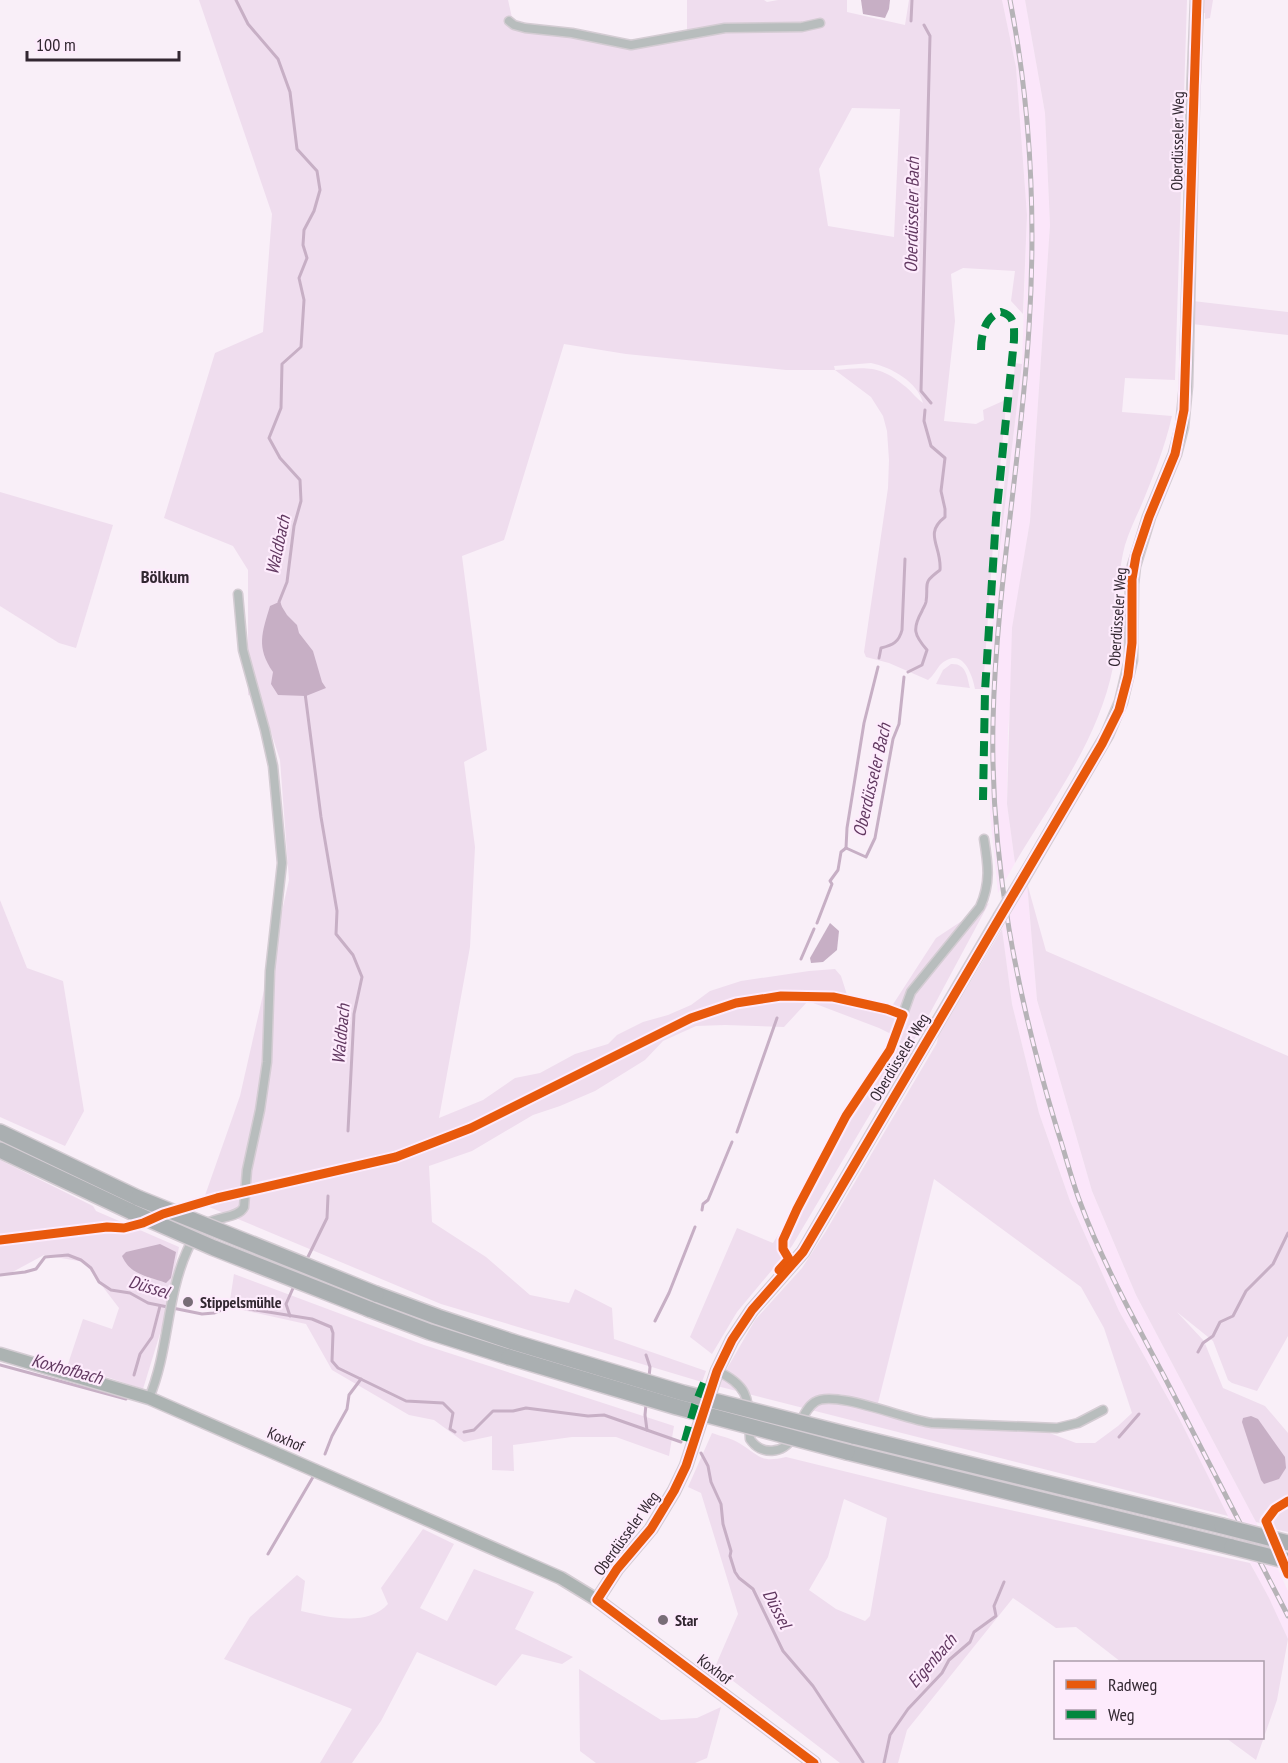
<svg xmlns="http://www.w3.org/2000/svg" width="1288" height="1763" font-family="'PT Sans Narrow',sans-serif">
	<style>
		.built { fill: #fbe6fa }
		.green { fill: #efddee; fill-rule: evenodd }
		.water { fill: #c7afc5 }
		.lines { fill: none; stroke-linecap: round; stroke-linejoin: round }
		.stream { stroke: #c7afc5; stroke-width: 3 }
		.street-casing { stroke: #d4ccd3; stroke-width: 11 }
		.secondary-casing { stroke: #d4ccd3; stroke-width: 15 }
		.highway-casing { stroke: #d4ccd3; stroke-width: 18 }
		.street { stroke: #b8bdbd; stroke-width: 8 }
		.secondary { stroke: #acb3b2; stroke-width: 12 }
		.highway { stroke: #aaafb1; stroke-width: 15 }
		.rail-casing { stroke: #b6b3b7; stroke-width: 5 }
		.rail { stroke: #fdebfc; stroke-width: 3; stroke-dasharray: 9; stroke-linecap: butt }
		.secondary-bridge-casing { stroke: #d4ccd3; stroke-width: 15; stroke-linecap: butt }
		.highway-bridge-casing { stroke: #d4ccd3; stroke-width: 18; stroke-linecap: butt }
		.secondary-bridge { stroke: #acb3b2; stroke-width: 12 }
		.highway-bridge { stroke: #aaafb1; stroke-width: 15 }
		.quiet { stroke: #00873e; stroke-width: 8; stroke-dasharray: 15 8; stroke-linecap: butt }
		.cycleway-casing { stroke: #fdebfc; stroke-width: 13 }
		.cycleway { stroke: #e8590c; stroke-width: 9 }
		.poi-dot { fill: #786d77; stroke: #fdebfc; stroke-width: 2 }
		.labels { text-anchor: middle; stroke-width: 4.5; stroke-linejoin: round; paint-order: stroke }
		.street-label { font-size: 16px; fill: #322731; stroke: #fdebfc }
		.poi-label { font-size: 16px; font-weight: bold; fill: #322731; stroke: #fdebfc; text-anchor: start }
		.water-label { font-size: 18px; font-style: italic; fill: #613860; stroke: #fdebfc }
		.neighbourhood-label { font-size: 18px; font-weight: bold; fill: #322731; stroke: #fdebfc }
	</style>
	<rect width="100%" height="100%" fill="#f9eff8"/>
	<g class="built">
		<polygon points="1002,0 1025,0 1045,113 1050,225 1030,521 1022,572 1008,730 1007,804 1015,863 998,893 990,814 992,628 998,564 1022,364 1027,215 1016,67"/>
		<polygon points="1027,883 1037,1000 1092,1191 1136,1295 1256,1522 1288,1591 1288,1639 1179,1418 1119,1311 1070,1201 1039,1113 1012,1004 1002,929"/>
	</g>
	<g class="green">
		<path d="M199 0H508L513 22 524 26 638 42 687 31V0H764L767 2 778 0H847V12L905 25 909 0H1002L1016 67 1027 215 1023 314 1011 301 1015 271 963 268 951 274 955 321 944 421 976 424 984 420 983 410 1003 401 1007 395 994 531 983 689H975C972 672 961 645 940 665 936 670 933 676 928 680L889 663 866 657 864 652 888 488 889 460 887 431 883 416 871 397 835 370H786L626 354 564 344 504 540 462 556 487 750 464 762 475 847 470 947 439 1118 483 1100 515 1078 540 1073 575 1054 608 1044 617 1035 643 1022 668 1015 691 1005 710 991 741 981 809 971 835 969 841 976 848 998 890 1009 936 938 989 903 930 1013 792 1246 737 1312 712 1354 690 1337 737 1228 773 1243 901 1039 879 1028 808 1001 784 1027 725 1025 696 1026 663 1041 645 1060 595 1091 560 1106 533 1115 472 1151 429 1166 432 1222 486 1257 530 1295 569 1303 575 1289 612 1308 614 1339 706 1371 702 1382 441 1304 202 1204 240 1096 289 880 280 760 260 698 248 695V570L233 546 164 518 215 353 263 332 272 214ZM852 108 900 109 894 237 828 226 819 169ZM871 363C891 367 918 382 923 403 917 399 912 392 906 387 880 365 867 367 835 370L834 366Z"/>
		<path d="M1025 0H1187L1175 380 1125 378 1122 412 1172 416C1165 447 1153 477 1141 506 1135 519 1129 532 1125 545 1114 585 1122 627 1113 667 1099 739 1052 801 1015 863L1007 804 1012 628 1030 521 1050 225 1045 113Z"/>
		<polygon points="1201,0 1213,0 1210,18 1205,19 1205,13 1203,13 1203,9 1201,9"/>
		<polygon points="1193,301 1288,312 1288,335 1192,324"/>
		<polygon points="1015,363 1022,364 996,580"/>
		<polygon points="0,492 113,525 76,648 59,643 0,606"/>
		<path d="M951 664C966 663 967 676 970 688L936 684 943 670Z"/>
		<path d="M1027 883 1046 951 1288 1056V1336L1257 1391 1232 1383 1228 1380 1213 1341 1177 1312 1204 1341 1223 1388 1265 1406 1288 1433V1498C1277 1503 1263 1510 1264 1524L1256 1522 1136 1295 1092 1191 1037 1000Z"/>
		<polygon points="0,900 27,968 63,981 84,1111 65,1146 0,1117"/>
		<path d="M1002 929 1012 1004 1039 1113 1070 1201 1119 1311 1179 1418 1228 1516 717 1386 755 1320 802 1268 826 1231 937 1043 938 1036ZM934 1179 1081 1287 1104 1328 1132 1413 1118 1426 1095 1443H1076L1047 1432 963 1428 827 1401 813 1400C837 1387 854 1398 877 1407Z"/>
		<polygon points="0,1160 93,1206 96,1211 179,1247 166,1314 143,1389 68,1364 83,1319 112,1329 119,1308 84,1262 44,1255 7,1275 0,1274"/>
		<polygon points="234,1274 424,1345 674,1426 669,1456 616,1437 572,1437 513,1445 514,1471 492,1470 492,1436 464,1442 434,1420 409,1415 332,1370 306,1324 229,1307"/>
		<path d="M712 1433C720 1436 731 1438 739 1443 760 1456 760 1463 786 1457L929 1492 1250 1563 1269 1598 1288 1639 1277 1700 1256 1760 1226 1738H1262V1662H1121L1076 1627 1056 1628 1013 1598 907 1730 898 1763H840L715 1667 738 1614 701 1493 688 1487ZM844 1499 887 1518 870 1616 865 1621 836 1609 809 1590 828 1557Z"/>
		<path d="M1288 1503V1532L1269 1528C1268 1515 1278 1508 1288 1503Z"/>
		<path d="M423 1529 454 1544 420 1608 447 1621 474 1569 534 1592 515 1629 573 1657 562 1664 522 1654 496 1686 417 1652 381 1721 352 1763H320L352 1709 224 1659 250 1617 297 1575 305 1581 301 1611C328 1617 368 1627 388 1604L381 1588Z"/>
		<polygon points="579,1669 661,1720 697,1718 721,1707 707,1758 695,1763 596,1763 580,1751"/>
	</g>
	<g class="water">
		<polygon points="861,0 890,0 889,9 885,18 863,14"/>
		<path d="M279 602 287 615 297 625 299 633 313 651 322 682 326 688 306 696 278 695 271 684 273 672C256 647 262 633 270 606Z"/>
		<polygon points="830,923 839,931 837,950 823,962 811,963 810,958"/>
		<path d="M160 1244 176 1252 171 1278 166 1283C148 1276 130 1275 122 1256L126 1252Z"/>
		<polygon points="1251,1416 1258,1419 1285,1457 1286,1468 1279,1479 1264,1484 1261,1480 1242,1422 1243,1418"/>
	</g>
	<g class="lines">
		<g class="stream">
			<polyline points="236,0 248,24 278,59 290,92 297,149 317,171 320,190 314,211 304,230 303,245 307,258 299,278 304,300 301,347 282,364 281,408 269,438 280,458 300,480 301,501 294,526 287,582 279,602 280,606"/>
			<polyline points="911,21 912,0"/>
			<polyline points="924,25 930,36 921,391 931,403"/>
			<path d="M879 658 881 648C893 645 899 642 902 630L905 559"/>
			<path d="M908 672 922 665 927 650C914 635 912 629 922 611 923 608 925 606 926 602 929 583 921 584 940 570 942 546 923 534 945 517V509L941 491 945 458 931 446 924 421 925 410"/>
			<polyline points="305,693 321,817 337,911 336,934 353,955 362,977 354,1014 348,1131"/>
			<polyline points="846,848 866,857 875,838 893,739 899,724 904,677"/>
			<polyline points="846,848 847,828 864,723 878,667"/>
			<polyline points="817,923 832,884 830,881 838,870 841,852 846,848"/>
			<polyline points="801,959 814,929"/>
			<polyline points="737,1132 777,1018"/>
			<polyline points="702,1210 703,1204 708,1200 732,1142"/>
			<polyline points="306,1261 327,1218 328,1196"/>
			<polyline points="0,1275 25,1272 36,1269 45,1257 68,1255 81,1260 91,1268 99,1282 111,1290 130,1293 148,1303 202,1314 214,1313 236,1304 249,1309 312,1319 331,1327 333,1333 332,1361 338,1368 406,1401 443,1403 453,1413 450,1429 455,1432"/>
			<polyline points="290,1316 286,1304 294,1286"/>
			<polyline points="655,1321 669,1293 695,1227"/>
			<polyline points="1198,1352 1203,1343 1213,1336 1220,1322 1233,1316 1246,1291 1273,1264 1288,1233"/>
			<polyline points="646,1355 650,1367 649,1377"/>
			<polyline points="0,1365 126,1399"/>
			<polyline points="134,1375 140,1354 152,1337 160,1306"/>
			<polyline points="646,1404 645,1415 647,1430"/>
			<polyline points="464,1432 474,1430 493,1411 513,1411 526,1408 588,1416 604,1415 681,1442"/>
			<polyline points="1119,1437 1139,1414"/>
			<polyline points="701,1453 708,1466 711,1482 721,1504 723,1524 731,1551 730,1556 735,1572 739,1578 753,1589 783,1651 813,1686 863,1762"/>
			<polyline points="325,1454 332,1436 347,1409 349,1395 361,1379"/>
			<polyline points="268,1554 313,1477"/>
			<polyline points="884,1763 890,1735 908,1709 942,1673 949,1660 970,1642 974,1632 996,1616 994,1606 1004,1582"/>
		</g>
		<defs>
			<g id="street">
				<polyline points="509,21 514,25 525,28 572,33 631,45 725,28 802,27 820,23"/>
				<path d="M794 1263 786 1256 783 1249V1240L797 1209 846 1116 890 1050 911 992 980 907C991 883 988 864 984 839"/>
				<path d="M717 1371C754 1388 747 1404 750 1439 761 1456 784 1454 793 1437"/>
				<path d="M149 1398C169 1351 166 1298 187 1251 190 1245 193 1236 197 1231 209 1215 238 1220 244 1207L247 1170 260 1110 267 1062 270 971 282 863 273 766 265 730 243 650 238 594"/>
				<path d="M799 1425C803 1417 807 1407 815 1402 834 1389 906 1420 932 1423L1057 1428 1078 1423 1103 1410"/>
			</g>
			<g id="secondary">
				<polyline points="1024,877 1107,735 1121,702 1131,660 1132,584 1134,566 1149,517 1175,454 1182,427 1186,386 1193,98 1197,0"/>
				<polyline points="0,1354 149,1398 561,1578 597,1600 814,1763"/>
				<polyline points="597,1600 617,1569 651,1529 674,1491 686,1466 717,1371 732,1340 752,1310 803,1252 999,918"/>
			</g>
			<g id="highway">
				<polyline points="0,1132 138,1198"/>
				<polyline points="0,1150 132,1212"/>
				<polyline points="376,1294 438,1317 513,1342"/>
				<polyline points="369,1309 430,1332 509,1357"/>
				<polyline points="853,1436 1222,1526"/>
				<polyline points="847,1452 1232,1547"/>
			</g>
		</defs>
		<use href="#street" class="street-casing"/>
		<use href="#secondary" class="secondary-casing"/>
		<use href="#highway" class="highway-casing"/>
		<use href="#street" class="street"/>
		<use href="#secondary" class="secondary"/>
		<use href="#highway" class="highway"/>
		<defs>
			<path id="rail" d="M1010 0C1031 108 1036 218 1029 328 1021 459 996 590 993 722 990 861 1017 997 1057 1129 1065 1153 1071 1178 1080 1202 1102 1262 1134 1319 1164 1376 1205 1456 1247 1536 1288 1616"/>
		</defs>
		<use href="#rail" class="rail-casing"/>
		<use href="#rail" class="rail"/>
		<defs>
			<polyline id="secondary-bridge" points="999,918 1024,877"/>
			<g id="highway-bridge">
				<polyline points="138,1198 376,1294"/>
				<polyline points="132,1212 214,1248 369,1309"/>
				<polyline points="513,1342 683,1393 853,1436"/>
				<polyline points="509,1357 677,1407 847,1452"/>
				<polyline points="1222,1526 1288,1543"/>
				<polyline points="1232,1547 1288,1561"/>
			</g>
		</defs>
		<use href="#secondary-bridge" class="secondary-bridge-casing"/>
		<use href="#highway-bridge" class="highway-bridge-casing"/>
		<use href="#secondary-bridge" class="secondary-bridge"/>
		<use href="#highway-bridge" class="highway-bridge"/>
		<g class="quiet">
			<path d="M981 350C981 335 985 316 1001 312 1016 316 1014 327 1014 340L996 518 985 691 983 800"/>
			<polyline points="685,1441 695,1405 706,1378"/>
		</g>
		<defs>
			<g id="cycleway">
				<polyline points="0,1240 107,1227 124,1228 143,1223 163,1214 217,1198 396,1157 471,1128 691,1018 736,1003 781,996 833,997 887,1009 903,1015 890,1050 846,1116 797,1209 783,1240 783,1249 789,1259 779,1270"/>
				<polyline points="1288,1501 1275,1509 1266,1521 1288,1574"/>
				<polyline points="814,1763 597,1600 617,1569 651,1529 674,1491 686,1466 717,1371 732,1340 752,1310 803,1252 1102,744 1119,710 1128,676 1132,643 1132,579 1136,556 1149,517 1175,454 1184,410 1197,0"/>
			</g>
		</defs>
		<use href="#cycleway" class="cycleway-casing"/>
		<use href="#cycleway" class="cycleway"/>
	</g>
	<g class="poi-dot">
		<circle cx="188" cy="1302" r="6"/>
		<circle cx="663" cy="1620" r="6"/>
	</g>
	<g class="labels">
		<g class="street-label">
			<text transform="translate(1177 141) rotate(-89)" y="6">Oberdüsseler Weg</text>
			<text transform="translate(1117 617) rotate(-86)" y="6">Oberdüsseler Weg</text>
			<text transform="translate(899 1057) rotate(-59)" y="6">Oberdüsseler Weg</text>
			<text transform="translate(286 1439) rotate(24)" y="6">Koxhof</text>
			<text transform="translate(626 1533) rotate(-54)" y="6">Oberdüsseler Weg</text>
			<text transform="translate(715 1669) rotate(37)" y="6">Koxhof</text>
		</g>
		<g class="poi-label">
			<text x="200" y="1308">Stippelsmühle</text>
			<text x="675" y="1626">Star</text>
		</g>
		<g class="water-label">
			<text transform="translate(912 215) rotate(-89)" y="6">Oberdüsseler Bach</text>
			<text transform="translate(278 545) rotate(-78)" y="6">Waldbach</text>
			<text transform="translate(872 780) rotate(-77)" y="6">Oberdüsseler Bach</text>
			<text transform="translate(341 1034) rotate(-85)" y="6">Waldbach</text>
			<text transform="translate(149 1287) rotate(17)" y="6">Düssel</text>
			<text transform="translate(67 1369) rotate(15)" y="6">Koxhofbach</text>
			<text transform="translate(777 1609) rotate(63)" y="6">Düssel</text>
			<text transform="translate(932 1661) rotate(-49)" y="6">Eigenbach</text>
		</g>
		<g class="neighbourhood-label">
			<text x="165" y="583">Bölkum</text>
		</g>
	</g>
	<rect x="1054" y="1661" width="210" height="78" fill="#fdebfc" stroke="#ac9dab" stroke-width="1.5"/>
	<rect x="1066" y="1680" width="30" height="9" fill="#e8590c" stroke="#ac9dab" stroke-width="1.5"/>
	<text x="1108" y="1691" font-size="18" fill="#322731">Radweg</text>
	<rect x="1066" y="1710" width="30" height="9" fill="#00873e" stroke="#ac9dab" stroke-width="1.5"/>
	<text x="1108" y="1721" font-size="18" fill="#322731">Weg</text>
	<path d="M27 51v9h152v-9" fill="none" stroke="#322731" stroke-width="3"/>
	<text x="36" y="51" font-size="18" fill="#322731" stroke="#fdebfc" stroke-width="4.5" paint-order="stroke">100 m</text>
</svg>
